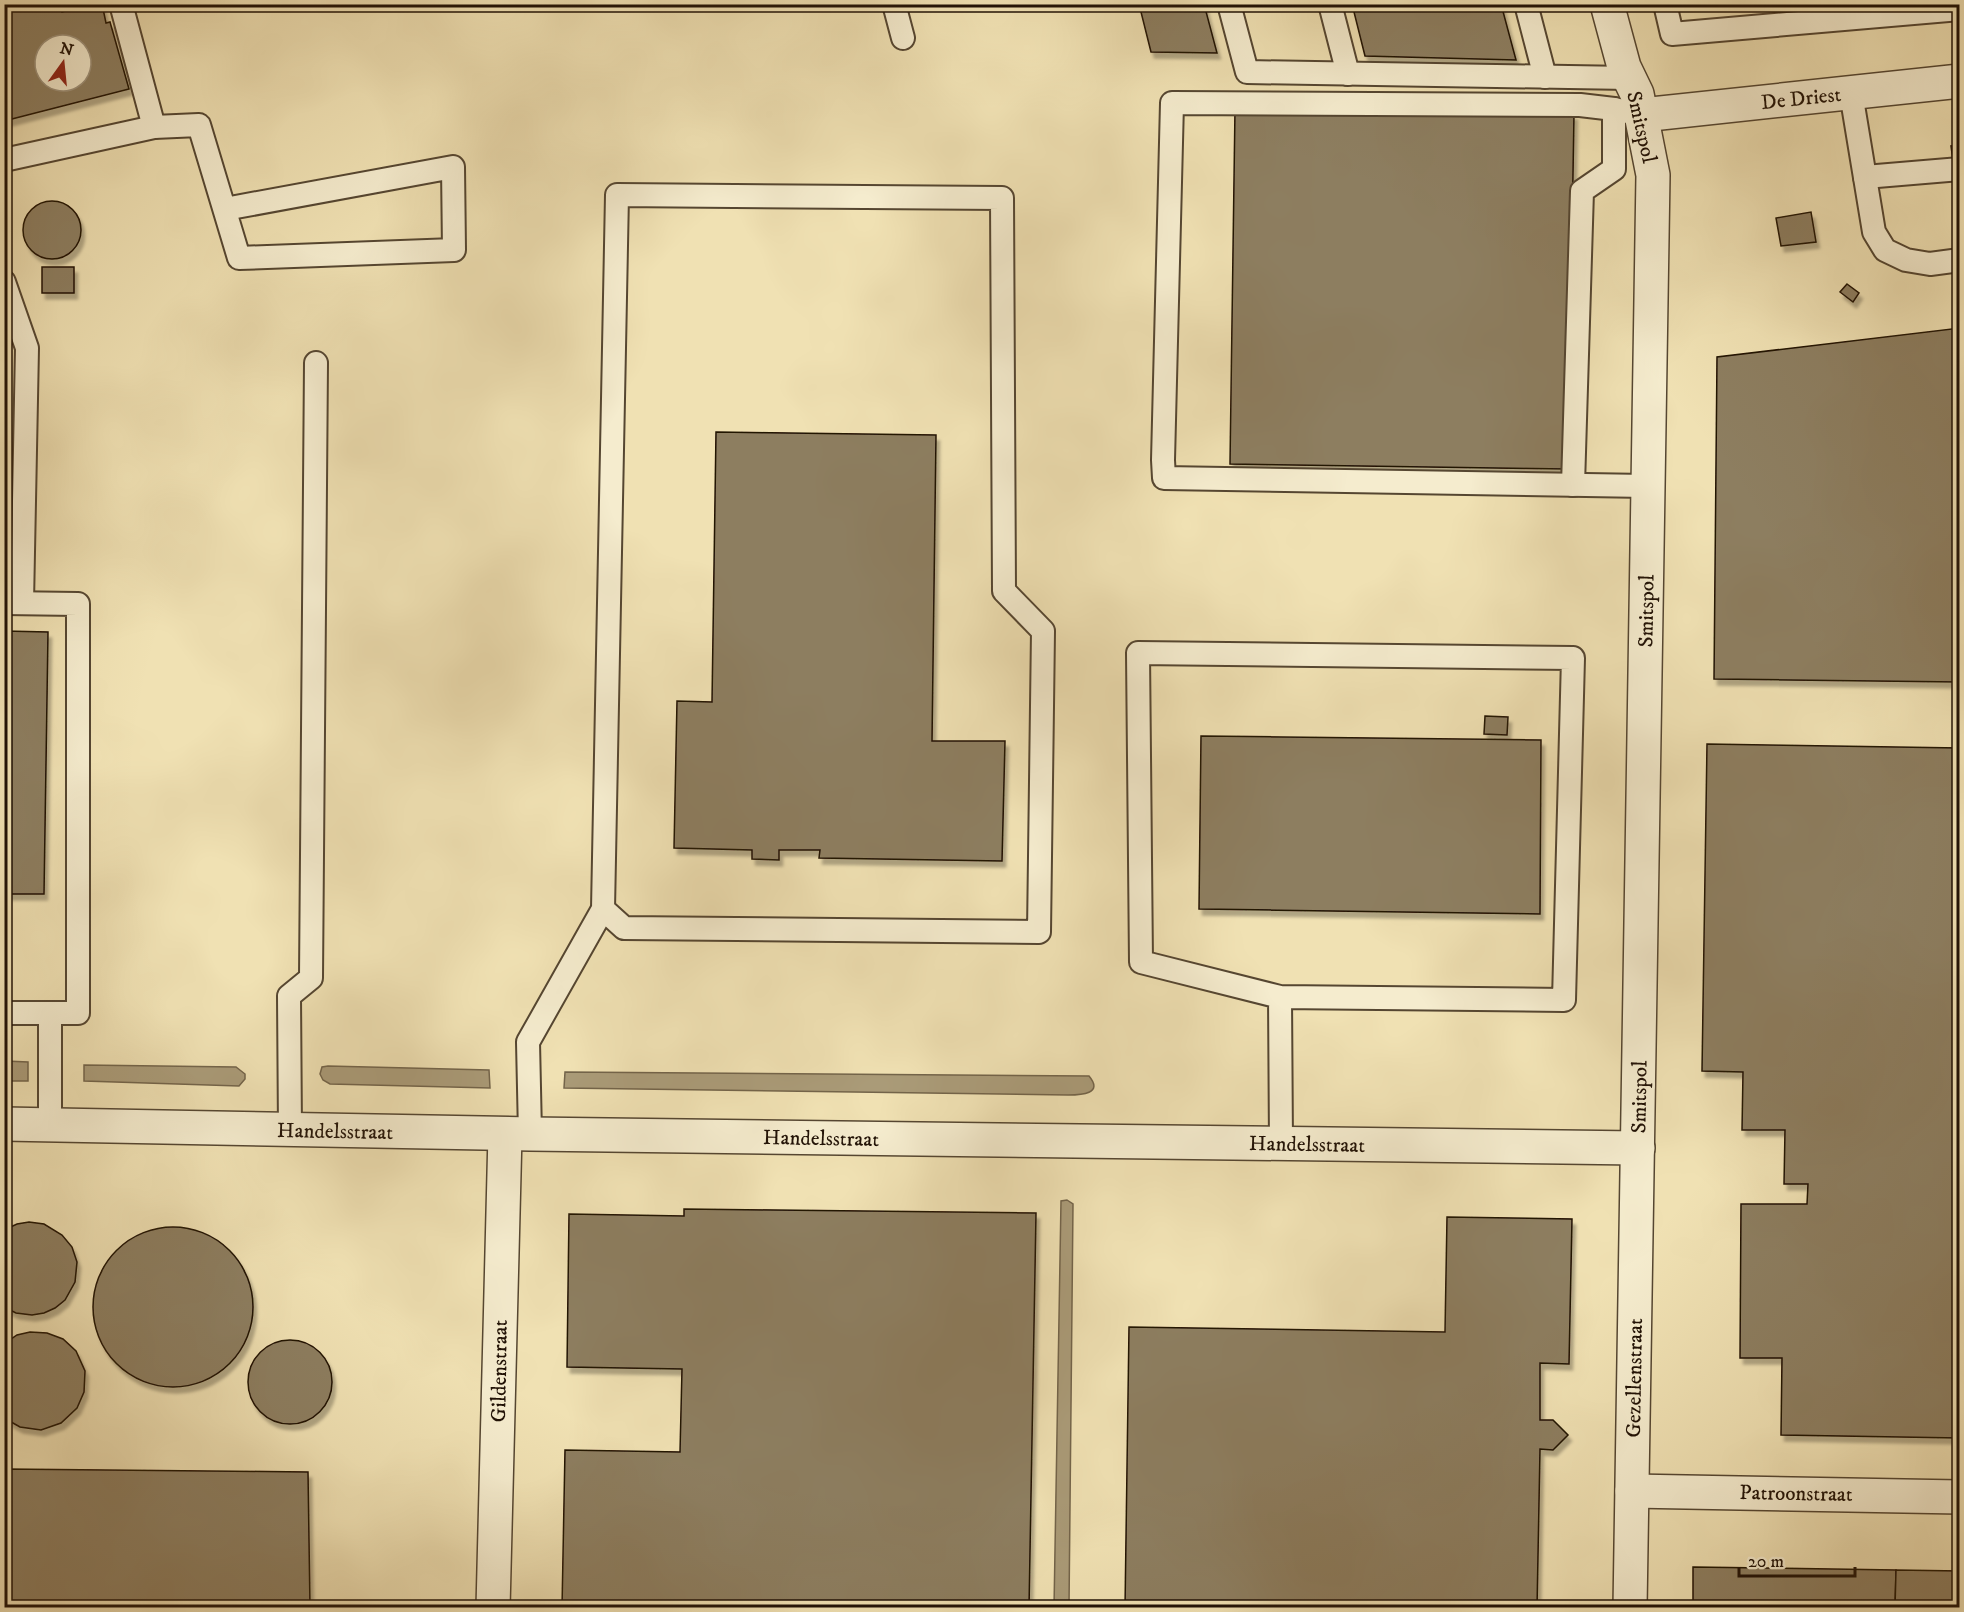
<svg xmlns="http://www.w3.org/2000/svg" width="1964" height="1612" font-family="'IM FELL DW Pica',serif">
	<style>
		.water { fill: #aa9b78; stroke: #73644a; stroke-width: 1.5 }
		.building { fill: #8d7e60; stroke: #211206; stroke-width: 1.5; fill-rule: evenodd; filter: url(#shadow) }
		.lines { fill: none; stroke-linecap: round; stroke-linejoin: round }
		.lane-casing { stroke: #554631; stroke-width: 26 }
		.street-casing { stroke: #554631; stroke-width: 36 }
		.lane { stroke: #f5ecce; stroke-width: 22 }
		.street { stroke: #f5ecce; stroke-width: 33 }
		.labels { text-anchor: middle; stroke-width: 5; stroke-linejoin: round; paint-order: stroke }
		.street-label { font-size: 21px; fill: #211206; stroke: #f5ecce }
	</style>
	<defs>
		<filter id="shadow"><feDropShadow dx="3.5" dy="6" stdDeviation="1.5" flood-color="#0004"/></filter>
	</defs>
	<rect width="100%" height="100%" fill="#f0e1b3"/>
	<filter id="stains"><feTurbulence type="fractalNoise" baseFrequency=".00333" numOctaves="4"/><feColorMatrix values="0 0 0 0 .2 0 0 0 0 .09 0 0 0 0 .02 0 0 0 .5 -.17"/></filter>
	<radialGradient id="worn" r=".72"><stop offset=".6" stop-color="#630" stop-opacity="0"/><stop offset="1" stop-color="#630" stop-opacity=".3"/></radialGradient>
	<g class="water">
		<polygon points="5,1061 28,1062 28,1081 5,1081"/>
		<polygon points="84,1065 236,1067 245,1074 245,1079 239,1086 84,1081"/>
		<polygon points="328,1066 489,1070 490,1088 330,1084 323,1080 320,1074 322,1067"/>
		<path d="M565 1072 1089 1076C1104 1094 1081 1095 1068 1095L564 1088Z"/>
		<polygon points="1067,1200 1073,1204 1069,1607 1054,1608 1061,1201"/>
	</g>
	<g class="building">
		<path d="M4 4H60L62 12 89 4H102L106 23 110 22 129 89 4 121ZM45 45H81V81H45Z"/>
		<polygon points="1139,4 1204,4 1217,53 1151,52"/>
		<polygon points="1352,4 1501,4 1516,60 1365,56"/>
		<polygon points="1235,109 1574,114 1568,469 1230,464"/>
		<polygon points="1960,145 1960,214 1951,146"/>
		<circle cx="52" cy="230" r="29"/>
		<polygon points="1811,212 1816,242 1781,246 1776,218"/>
		<rect x="42" y="267" width="32" height="26"/>
		<polygon points="1847,284 1859,293 1853,302 1840,292"/>
		<polygon points="1960,328 1960,682 1714,679 1717,357"/>
		<polygon points="716,432 936,435 932,741 1005,741 1002,861 819,858 820,850 779,850 779,860 752,859 752,850 674,848 677,701 712,702"/>
		<polygon points="4,631 48,632 44,894 4,894"/>
		<polygon points="1485,716 1508,717 1507,735 1484,734"/>
		<polygon points="1201,736 1541,740 1540,914 1199,909"/>
		<polygon points="1707,744 1960,748 1960,1438 1781,1435 1782,1358 1740,1358 1741,1204 1807,1204 1808,1184 1784,1184 1785,1130 1742,1130 1743,1072 1702,1071"/>
		<polygon points="684,1209 1036,1213 1029,1608 562,1608 565,1450 680,1452 682,1369 567,1367 569,1214 684,1216"/>
		<polygon points="1447,1217 1572,1219 1569,1364 1540,1363 1540,1420 1553,1420 1568,1435 1553,1450 1540,1449 1537,1608 1125,1608 1129,1327 1445,1332"/>
		<polygon points="29,1222 44,1224 62,1235 72,1247 77,1262 75,1282 65,1300 55,1308 44,1313 32,1315 16,1313 4,1307 4,1230 17,1224"/>
		<circle cx="173" cy="1307" r="80"/>
		<polygon points="30,1332 47,1333 63,1339 76,1351 85,1371 84,1392 77,1408 61,1423 41,1430 20,1427 4,1418 4,1344 17,1335"/>
		<circle cx="290" cy="1382" r="42"/>
		<polygon points="4,1469 308,1472 310,1608 4,1608"/>
		<polygon points="1693,1567 1896,1570 1895,1608 1693,1608"/>
		<polygon points="1896,1570 1960,1571 1960,1608 1895,1608"/>
	</g>
	<g class="lines">
		<defs>
			<g id="lane">
				<polyline points="121,4 154,127"/>
				<polyline points="894,4 903,38"/>
				<polyline points="1229,4 1247,72 1629,78"/>
				<polyline points="1330,4 1348,74"/>
				<polyline points="1526,4 1545,77"/>
				<polyline points="1665,4 1672,34 1960,9"/>
				<polyline points="1851,93 1874,232 1885,250 1906,260 1930,264 1960,260"/>
				<polyline points="1642,115 1614,109 1580,105 1172,103 1163,460 1164,478 1647,486"/>
				<polyline points="4,160 154,127 199,125 239,258 454,250 453,167 225,209"/>
				<polyline points="1865,177 1960,169"/>
				<polyline points="4,282 27,348 22,603"/>
				<polyline points="1573,485 1582,191 1614,169 1614,109"/>
				<polyline points="4,603 78,604 78,1013 4,1013"/>
				<polyline points="1280,997 1564,1000 1573,658 1138,653 1141,962 1280,997 1281,1143"/>
				<polyline points="50,1013 50,1125"/>
				<polyline points="290,1130 289,996 311,978 316,363"/>
				<polyline points="530,1134 528,1042 603,909 617,195 1002,198 1004,591 1043,631 1039,932 624,928 603,909"/>
			</g>
			<g id="street">
				<polyline points="1607,4 1624,67 1637,94 1653,175 1630,1608"/>
				<polyline points="1642,115 1960,81"/>
				<polyline points="4,1124 530,1134 1638,1148"/>
				<polyline points="1632,1491 1960,1497"/>
				<polyline points="493,1608 505,1134"/>
			</g>
		</defs>
		<use href="#lane" class="lane-casing"/>
		<use href="#street" class="street-casing"/>
		<use href="#lane" class="lane"/>
		<use href="#street" class="street"/>
	</g>
	<g class="labels">
		<g class="street-label">
			<text transform="translate(1801 98) rotate(-6)" y="7">De Driest</text>
			<text transform="translate(1642 127) rotate(77)" y="7">Smitspol</text>
			<text transform="translate(1646 611) rotate(-89)" y="7">Smitspol</text>
			<text transform="translate(1639 1097) rotate(-89)" y="7">Smitspol</text>
			<text transform="translate(335 1131) rotate(1)" y="7">Handelsstraat</text>
			<text transform="translate(821 1138) rotate(1)" y="7">Handelsstraat</text>
			<text transform="translate(1307 1144) rotate(1)" y="7">Handelsstraat</text>
			<text transform="translate(499 1371) rotate(-89)" y="7">Gildenstraat</text>
			<text transform="translate(1634 1378) rotate(-89)" y="7">Gezellenstraat</text>
			<text transform="translate(1796 1493) rotate(1)" y="7">Patroonstraat</text>
		</g>
	</g>
	<rect width="1964" height="1612" fill="none" stroke="#f0e1b3" stroke-width="24"/>
	<rect x="6" y="6" width="1952" height="1600" fill="none" stroke="#211206" stroke-width="3"/>
	<rect x="12" y="12" width="1940" height="1588" fill="none" stroke="#211206" stroke-width="1.5"/>
	<g transform="translate(63 63) rotate(15)"><circle r="28" fill="#f5ecce" stroke="#a0957e" stroke-width="1.5"/>
	<path d="M0-4.5L10 22L0 15L-10 22Z" fill="#8f2418"/>
	<text y="-9" font-size="16" font-weight="bold" text-anchor="middle" fill="#211206">N</text>
	</g>
	<path d="M1739 1567v9h116v-9" fill="none" stroke="#211206" stroke-width="3"/>
	<text x="1748" y="1567" font-size="18" fill="#211206" stroke="#f5ecce" stroke-width="4.5" paint-order="stroke">20 m</text>
	<rect width="100%" height="100%" filter="url(#stains)"/>
	<rect width="100%" height="100%" fill="url(#worn)"/>
</svg>
